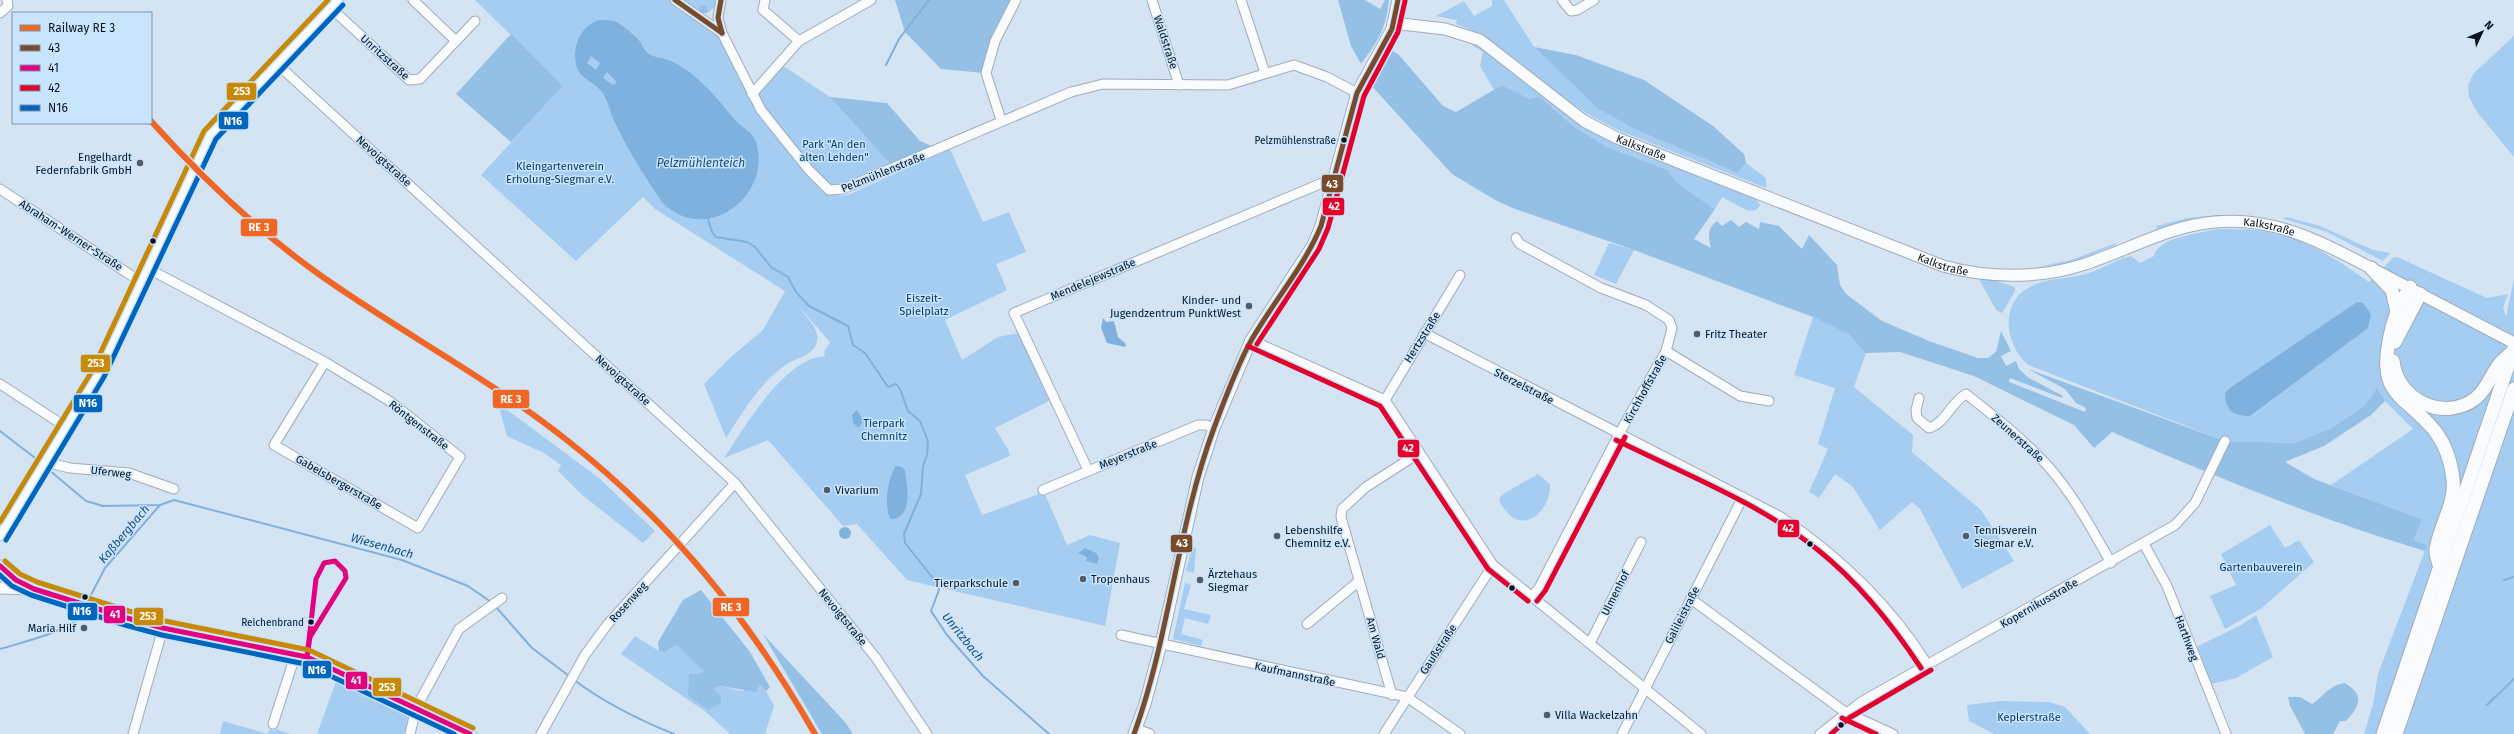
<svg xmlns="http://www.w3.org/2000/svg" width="2514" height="734" font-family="'Fira Sans',sans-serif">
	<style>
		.green { fill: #a5cdf1 }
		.forest { fill: #94c0e6 }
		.water { fill: #7eb1de; fill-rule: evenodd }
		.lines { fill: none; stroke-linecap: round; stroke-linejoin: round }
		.stream { stroke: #7eb1de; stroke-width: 2 }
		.minor-casing { stroke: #a1acb7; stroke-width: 11 }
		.major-casing { stroke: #a1acb7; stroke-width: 13 }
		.highway-casing { stroke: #a1acb7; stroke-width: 15 }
		.minor { stroke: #f9fbfd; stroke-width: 9 }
		.major { stroke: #f9fbfd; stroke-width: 11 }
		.highway { stroke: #f9fbfd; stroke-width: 13 }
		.bus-1-casing { stroke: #c9e5fe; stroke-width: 8 }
		.bus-2-casing { stroke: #c9e5fe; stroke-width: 8 }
		.bus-3-casing { stroke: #c9e5fe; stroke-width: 8 }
		.bus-4-casing { stroke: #c9e5fe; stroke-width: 8 }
		.bus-5-casing { stroke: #c9e5fe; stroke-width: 8 }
		.bus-1 { stroke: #7a4b2a; stroke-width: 5 }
		.bus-2 { stroke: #e5007d; stroke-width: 5 }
		.bus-3 { stroke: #e4002b; stroke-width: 5 }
		.bus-4 { stroke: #0065bd; stroke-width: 5 }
		.bus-5 { stroke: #c88906; stroke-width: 5 }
		.rail-1-casing { stroke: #c9e5fe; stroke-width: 9 }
		.rail-1 { stroke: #f26522; stroke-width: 6 }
		.bus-dot { fill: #0a131c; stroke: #c9e5fe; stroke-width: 1.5 }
		.poi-dot { fill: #515c67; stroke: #c9e5fe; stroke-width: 1.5 }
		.labels { text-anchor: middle; stroke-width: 3; stroke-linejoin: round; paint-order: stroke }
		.bus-label { font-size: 10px; fill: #0a131c; stroke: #c9e5fe; text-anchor: end }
		.street-label { font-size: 11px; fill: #0a131c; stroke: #c9e5fe }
		.park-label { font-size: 11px; fill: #00375d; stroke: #c9e5fe }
		.poi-label { font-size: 11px; fill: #0a131c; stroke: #c9e5fe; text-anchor: start }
		.water-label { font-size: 12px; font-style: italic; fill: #1e4f76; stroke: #c9e5fe }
		.line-badge { stroke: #c9e5fe; stroke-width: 1.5 }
		.badge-label { font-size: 11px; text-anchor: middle; font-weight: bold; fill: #fff }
	</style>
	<rect width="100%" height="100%" fill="#d5e4f2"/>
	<g class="green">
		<path d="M475 0H672L721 37 749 93 827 192C837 196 842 197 852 193L950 149 983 222 1009 212 1026 252 996 264 1007 290 945 320 962 360 998 337 1019 333 1049 401 995 428 1009 451 1010 456 965 475 982 515 1044 492 1067 545 1090 535 1120 543 1105 626 907 580 857 524 843 526 768 440 724 458C746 426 783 359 825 356L824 352 830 342 801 309C806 318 820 329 817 341 815 355 797 358 787 364 760 382 743 412 726 438L704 384 731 357 763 330 785 291 655 209 643 197 576 261 481 175 563 86Z"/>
		<polygon points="680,0 717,0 715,7 708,13 708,11 699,13"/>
		<polygon points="1492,0 1504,0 1534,47 1597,108 1634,129 1738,173 1746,163 1766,178 1766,188 1620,131 1589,115 1557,93 1483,35 1456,24 1457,20 1436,16 1464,1 1474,16 1492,6"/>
		<polygon points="2514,36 2514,157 2477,112 2469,97 2468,85 2474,73"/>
		<polygon points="1473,41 1615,142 1756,199 1760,205 1756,210 1749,211 1742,208 1722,197 1715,209 1677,183 1668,170 1607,147 1573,126 1539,96 1530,99 1502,85 1494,90 1480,66 1483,52 1472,45"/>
		<polygon points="779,63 830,97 893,167 829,190 752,94"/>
		<polygon points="2218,215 2246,216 2287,223 2287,225 2205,219 2181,222 2157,229 2156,226 2188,218"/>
		<polygon points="2286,217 2320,226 2373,250 2390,253 2383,261 2327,232 2284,219"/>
		<path d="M2217 229C2230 229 2243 229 2256 230 2299 234 2335 258 2369 282L2393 258 2397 257 2487 298 2508 294 2503 308 2506 316 2514 279V734H2364L2373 704 2378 674 2427 545 2414 540 2422 519 2331 485 2413 429 2385 401 2377 389 2365 405 2332 428 2294 443 2225 441 2028 365C2004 344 1999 301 2032 286 2047 278 2066 279 2082 275 2099 271 2114 260 2131 256L2140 263 2154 256C2156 238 2201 233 2217 229Z"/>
		<polygon points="1609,243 1634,250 1616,284 1594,275"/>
		<polygon points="2116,243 2116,245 2073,262 2029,269 2071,260"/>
		<polygon points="1979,279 1990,279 2015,287 2015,291 2002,313 1996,310"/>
		<polygon points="1813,317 1848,334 1866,353 1854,387 1913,435 1912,452 1981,510 2014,561 1962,589 1920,509 1912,502 1880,530 1853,487 1835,474 1819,498 1809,492 1828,449 1818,444 1835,388 1794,375"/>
		<polygon points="498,403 599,478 655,531 643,543 581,494 558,471 561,465 544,453 507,436"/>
		<path d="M1538 474 1550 484C1552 507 1526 535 1507 512 1503 508 1500 504 1499 499L1503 494Z"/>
		<polygon points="2270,525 2285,548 2299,540 2314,562 2262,608 2225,629 2210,596 2236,585 2221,554"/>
		<polygon points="1192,547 1196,548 1194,573 1186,571"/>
		<polygon points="1185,583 1191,585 1184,609 1211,615 1208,624 1185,618 1181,634 1203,640 1201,646 1173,639"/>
		<polygon points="2256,615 2273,657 2236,678 2211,684 2194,648 2241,625"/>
		<polygon points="635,636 659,651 665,652 676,645 705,671 702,673 689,674 721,697 714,689 720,686 742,691 759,684 766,691 774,706 765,734 730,734 706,712 621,654"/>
		<polygon points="338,676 410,709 404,734 317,734"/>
		<polygon points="2001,701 2049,702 2065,707 2090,734 1994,734 1969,721 1967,705"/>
		<polygon points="223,721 268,734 269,730 275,731 276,729 290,734 220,734"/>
	</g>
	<g class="forest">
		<polygon points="895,0 1014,0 983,73 941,69 905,32"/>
		<path d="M1338 0H1365L1380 9 1385 0H1389C1386 29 1378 41 1361 64L1351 46Z"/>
		<polygon points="706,5 708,13 699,13 700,6"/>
		<polygon points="511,34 563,86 511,142 456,94"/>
		<polygon points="1534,47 1576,55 1644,80 1713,126 1744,154 1746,163 1738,173 1634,129 1597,108"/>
		<path d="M1390 49 1399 55 1443 106 1456 112 1502 85 1530 99 1539 96 1573 126 1607 147 1668 170 1677 183 1715 209 1694 239 1711 248C1708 238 1707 228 1717 221L1722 226 1731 220 1739 227 1746 222 1759 229 1760 222 1779 226 1802 249 1809 235 1837 265 1840 285 1846 294 1882 321 1929 341 1978 358H1988L1996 352 2001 331 2011 351 2001 356 2006 366 2016 361 2019 369 2029 378 2063 396 2062 398 2010 378 2009 382 2085 412 2086 408 2076 403 2065 389 2028 369 2225 441 2294 443 2332 428 2365 405 2377 388 2385 401 2371 415 2324 446 2285 462 2314 479 2422 519 2414 540 2427 545 2425 551C2318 519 2214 476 2112 432L2094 448 2074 425 1974 376 1900 352 1866 353 1848 334 1813 317 1634 250 1515 209 1495 200 1452 174 1368 82Z"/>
		<polygon points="830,97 887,103 920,141 934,147 892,166"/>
		<polygon points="701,590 750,652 770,687 766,691 759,684 756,692 720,686 714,689 721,697 721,703 708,710 688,696 689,674 702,673 704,671 676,645 665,652 659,651 658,642 683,600"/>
		<polygon points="763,634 845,722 853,734 822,734"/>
		<path d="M2345 683C2365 695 2360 706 2346 721H2340L2333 734H2305L2290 706 2288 697H2300L2312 704C2324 696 2329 685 2345 683Z"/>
	</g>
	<g class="water">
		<path d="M599 20C604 20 610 20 614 21 619 22 634 35 638 39 642 44 645 53 651 55 657 58 665 58 671 61 698 74 717 98 735 120 742 128 752 131 756 142 773 196 705 247 662 202 645 177 628 150 615 123 610 113 609 102 602 92 595 82 578 78 576 64 572 45 582 25 599 20ZM591 56 600 63 596 70 587 63ZM607 72 617 82 613 85 603 78Z"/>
		<path d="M2357 302 2363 303 2371 314 2368 328 2250 416C2233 416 2225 410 2225 393L2230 388Z"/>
		<polygon points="1103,318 1106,322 1114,321 1118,337 1126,344 1125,347 1107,343 1101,328"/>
		<polygon points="857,410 863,421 859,428 853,423 852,415"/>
		<path d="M896 466 902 467 905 470C907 485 914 518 891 519 883 508 888 476 896 466Z"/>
		<circle cx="845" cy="533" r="6"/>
		<polygon points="1085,548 1096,553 1099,558 1097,564 1086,561 1087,557 1078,553"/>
	</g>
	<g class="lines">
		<g class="stream">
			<polyline points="886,65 899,39 929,0"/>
			<polyline points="708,219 712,232 716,237 747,242 755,247 771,267 788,277 796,292 809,306 848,326 853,345 865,353 888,387 896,384 900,389 908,411 920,421 928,441 927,455 923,466 921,494 904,534 905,543 936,582 939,590 931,611 947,635 983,676 1049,734"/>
			<polyline points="0,431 39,461"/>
			<polyline points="49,470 86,501 103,506 160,505 174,500 402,560 468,586 491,602"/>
			<polyline points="2504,580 2514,577"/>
			<polyline points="91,595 105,568 160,505"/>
			<polyline points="496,607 532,648 569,676"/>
			<path d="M0 649C24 642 66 632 84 615"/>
			<path d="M574 680C605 703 639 720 674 734"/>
			<polyline points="2487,705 2514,679"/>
		</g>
		<defs>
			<g id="minor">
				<polyline points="413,0 456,41"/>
				<polyline points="675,0 722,33"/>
				<polyline points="721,0 718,18 722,33 761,110 809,170 829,190 843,189 1071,92 1103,84 1228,85 1294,65 1327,77 1357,93"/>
				<polyline points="765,0 763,10 799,41"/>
				<polyline points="1152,0 1179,85"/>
				<polyline points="1241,0 1265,73"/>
				<polyline points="1562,0 1571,11 1577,10 1594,0"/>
				<polyline points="331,8 409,80 420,79 475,21"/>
				<polyline points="0,13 8,6 7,0"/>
				<polyline points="277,64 735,483 876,658 927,734"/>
				<polyline points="752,94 799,41 871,0"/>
				<polyline points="1001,120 986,73 995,41 1016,0"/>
				<polyline points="0,189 141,282"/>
				<polyline points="1516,238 1520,244 1601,288 1646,305 1669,320 1672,328 1666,351 1619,434 1539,588 1532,596"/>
				<polyline points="147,268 325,362 391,402 460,457 418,528 274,445 325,362"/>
				<path d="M1424 333 1781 517C1840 557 1889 603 1927 664"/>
				<polyline points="1251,340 1385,400 1493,565 1701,734"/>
				<polyline points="1666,351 1740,396 1769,401"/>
				<polyline points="0,384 66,427"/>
				<path d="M1919 398 1916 410 1917 418 1929 428C1945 424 1951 402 1966 394 1994 416 2023 439 2047 465 2073 494 2092 529 2111 563"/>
				<polyline points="1385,400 1460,275"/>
				<polyline points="45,462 70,468 129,473 174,489"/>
				<polyline points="1088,470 1014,313 1322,183 1333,183"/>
				<polyline points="1043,490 1198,425 1206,425 1214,428"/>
				<polyline points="0,536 98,374 210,135 338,0"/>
				<polyline points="2144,544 2167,586 2226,734"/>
				<polyline points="1691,599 1845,712 1893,734"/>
				<polyline points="1307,624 1359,581"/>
				<polyline points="1121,635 1407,697 1460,734"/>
				<polyline points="1590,643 1641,542"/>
				<polyline points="1392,695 1341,517 1342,509 1366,487 1419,453"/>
				<polyline points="273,724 296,653"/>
				<polyline points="1137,729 1150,734"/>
				<polyline points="133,734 163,628"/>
				<polyline points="410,734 416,708 459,629 502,598"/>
				<polyline points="541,734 585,655 607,625 735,483"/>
				<polyline points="1384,734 1493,565"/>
				<polyline points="1622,734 1743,497"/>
				<polyline points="1820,734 1861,702 2175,525 2195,503 2225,441"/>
			</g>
			<g id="major">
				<path id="s1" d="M1393 23 1445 29 1480 40 1584 121 1617 138 1943 266C1987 278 2038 279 2082 265 2127 251 2167 226 2215 222 2273 216 2322 242 2371 268 2418 293 2467 318 2514 343"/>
				<polyline points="0,566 8,575 32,588"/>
				<polyline points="0,588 34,589 163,628 307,657 470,734"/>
				<polyline points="1134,734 1145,704 1161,644 1198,477 1214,428 1251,340 1313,245 1321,226 1357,93 1392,29 1398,0"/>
			</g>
			<g id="highway">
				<polyline points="2371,268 2392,290 2397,312"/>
				<path d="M2410 287C2399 304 2392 322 2389 341 2378 397 2406 395 2435 431 2445 444 2451 462 2453 479 2456 503 2440 525 2436 549 2435 554 2438 561 2440 567"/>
				<polyline points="2395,342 2420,294"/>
				<path d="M2393 361C2397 400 2444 423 2476 398 2487 389 2490 377 2498 366 2501 361 2507 357 2511 353"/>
				<polyline points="2383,734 2514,348"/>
				<polyline points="2396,734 2514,389"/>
			</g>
		</defs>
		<use href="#minor" class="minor-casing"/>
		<use href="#major" class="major-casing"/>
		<use href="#highway" class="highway-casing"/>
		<use href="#minor" class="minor"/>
		<use href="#major" class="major"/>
		<use href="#highway" class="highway"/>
		<defs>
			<g id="bus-1">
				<polyline points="675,0 722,33"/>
				<polyline points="721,0 718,18 722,33"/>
				<path d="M1134 734C1170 635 1177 527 1214 428 1224 401 1238 363 1252 339 1274 301 1304 267 1321 226L1357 93 1392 29 1398 0"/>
			</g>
			<g id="bus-2">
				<polygon points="335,561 345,571 346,578 310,637 307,657 316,579 324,563"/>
				<polyline points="0,566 16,580 34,589 127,618 163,628 307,657 470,734"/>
			</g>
			<g id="bus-3">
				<polyline points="1257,344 1319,249 1328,228 1364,96 1398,32 1405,1"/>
				<polyline points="1248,346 1380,406 1488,569 1528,601"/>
				<path d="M1616 440C1684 474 1758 502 1818 550 1859 583 1892 624 1921 668"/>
				<polyline points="1537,601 1545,591 1625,437"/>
				<polyline points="1842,718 1876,734"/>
				<polyline points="1831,734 1849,718 1931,670"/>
			</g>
			<g id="bus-4">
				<polyline points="6,540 104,377 216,139 343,5"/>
				<polyline points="0,575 12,586 31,595 125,625 162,635 305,664 454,734"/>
			</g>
			<g id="bus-5">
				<polyline points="0,522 92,371 204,131 328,0"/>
				<polyline points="5,561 20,574 37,582 129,611 165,621 309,650 473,728"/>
			</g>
		</defs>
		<use href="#bus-1" class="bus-1-casing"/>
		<use href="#bus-2" class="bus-2-casing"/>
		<use href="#bus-3" class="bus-3-casing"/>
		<use href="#bus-4" class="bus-4-casing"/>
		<use href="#bus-5" class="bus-5-casing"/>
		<use href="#bus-1" class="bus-1"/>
		<use href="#bus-2" class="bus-2"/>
		<use href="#bus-3" class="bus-3"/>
		<use href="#bus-4" class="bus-4"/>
		<use href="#bus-5" class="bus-5"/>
		<defs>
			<path id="rail-1" d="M151 121C202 178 258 231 320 275 402 333 490 379 568 441 673 524 749 619 815 734"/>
		</defs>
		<use href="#rail-1" class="rail-1-casing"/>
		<use href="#rail-1" class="rail-1"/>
	</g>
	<g class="bus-dot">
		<circle cx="1344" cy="140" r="3.5"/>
		<circle cx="153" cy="241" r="3.5"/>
		<circle cx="1810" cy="544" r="3.5"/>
		<circle cx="1512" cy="588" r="3.5"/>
		<circle cx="85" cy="597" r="3.5"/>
		<circle cx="311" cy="622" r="3.5"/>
		<circle cx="1841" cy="725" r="3.5"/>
	</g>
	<g class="poi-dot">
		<circle cx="140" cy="163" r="4"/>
		<circle cx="1249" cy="306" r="4"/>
		<circle cx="1697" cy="334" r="4"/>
		<circle cx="827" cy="490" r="4"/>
		<circle cx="1277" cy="536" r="4"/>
		<circle cx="1966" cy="536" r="4"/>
		<circle cx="1083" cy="579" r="4"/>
		<circle cx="1200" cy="580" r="4"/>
		<circle cx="1016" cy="583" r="4"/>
		<circle cx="84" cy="628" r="4"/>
		<circle cx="1547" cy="715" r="4"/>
	</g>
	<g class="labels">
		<g class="bus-label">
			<text x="1336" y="144">Pelzmühlenstraße</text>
			<text x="304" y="626">Reichenbrand</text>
		</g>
		<g class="street-label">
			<text transform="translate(1166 42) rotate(72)" y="4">Waldstraße</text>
			<text transform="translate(385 57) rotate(42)" y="4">Unritzstraße</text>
			<text dy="4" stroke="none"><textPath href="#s1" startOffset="284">Kalkstraße</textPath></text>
			<text transform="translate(384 161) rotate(42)" y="4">Nevoigtstraße</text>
			<text transform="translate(883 172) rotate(-22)" y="4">Pelzmühlenstraße</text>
			<text dy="4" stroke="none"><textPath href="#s1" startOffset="944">Kalkstraße</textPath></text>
			<text transform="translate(71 235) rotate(33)" y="4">Abraham-Werner-Straße</text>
			<text dy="4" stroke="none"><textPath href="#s1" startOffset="608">Kalkstraße</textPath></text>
			<text transform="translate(1093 279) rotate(-23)" y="4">Mendelejewstraße</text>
			<text transform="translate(1422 337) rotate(-58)" y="4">Hertzstraße</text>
			<text transform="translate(623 380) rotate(42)" y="4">Nevoigtstraße</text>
			<text transform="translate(1524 386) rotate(27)" y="4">Sterzelstraße</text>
			<text transform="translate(1645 389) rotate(-61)" y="4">Kirchhoffstraße</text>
			<text transform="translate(419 425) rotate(38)" y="4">Röntgenstraße</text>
			<text transform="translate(2018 438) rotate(42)" y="4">Zeunerstraße</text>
			<text transform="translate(1128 454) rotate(-22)" y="4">Meyerstraße</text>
			<text transform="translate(111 472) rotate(7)" y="4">Uferweg</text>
			<text transform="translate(339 482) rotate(30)" y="4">Gabelsbergerstraße</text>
			<text transform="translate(1615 593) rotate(-63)" y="4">Ulmenhof</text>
			<text transform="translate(628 602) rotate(-48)" y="4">Rosenweg</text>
			<text transform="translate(2039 603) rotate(-30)" y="4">Kopernikusstraße</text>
			<text transform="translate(1682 615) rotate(-63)" y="4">Galileistraße</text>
			<text transform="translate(843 617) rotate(51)" y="4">Nevoigtstraße</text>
			<text transform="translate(1376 638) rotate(74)" y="4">Am Wald</text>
			<text transform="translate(2187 638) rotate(69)" y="4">Harthweg</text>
			<text transform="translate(1438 649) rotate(-57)" y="4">Gaußstraße</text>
			<text transform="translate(1295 674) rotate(12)" y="4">Kaufmannstraße</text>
		</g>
		<g class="park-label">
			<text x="834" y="148">Park "An den<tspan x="834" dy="13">alten Lehden"</tspan></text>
			<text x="560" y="170">Kleingartenverein<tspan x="560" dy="13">Erholung-Siegmar e.V.</tspan></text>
			<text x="924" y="302">Eiszeit-<tspan x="924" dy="13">Spielplatz</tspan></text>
			<text x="884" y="427">Tierpark<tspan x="884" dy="13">Chemnitz</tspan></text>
			<text x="2261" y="571">Gartenbauverein</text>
			<text x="2029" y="721">Keplerstraße</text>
		</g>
		<g class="poi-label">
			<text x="132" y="161" text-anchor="end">Engelhardt<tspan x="132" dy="13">Federnfabrik GmbH</tspan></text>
			<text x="1241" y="304" text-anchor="end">Kinder- und<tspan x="1241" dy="13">Jugendzentrum PunktWest</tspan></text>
			<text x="1705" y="338">Fritz Theater</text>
			<text x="835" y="494">Vivarium</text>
			<text x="1285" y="534">Lebenshilfe<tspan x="1285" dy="13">Chemnitz e.V.</tspan></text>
			<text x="1974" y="534">Tennisverein<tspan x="1974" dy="13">Siegmar e.V.</tspan></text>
			<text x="1208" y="578">Ärztehaus<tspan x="1208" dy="13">Siegmar</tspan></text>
			<text x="1091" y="583">Tropenhaus</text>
			<text x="1008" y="587" text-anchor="end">Tierparkschule</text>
			<text x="76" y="632" text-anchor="end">Maria Hilf</text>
			<text x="1555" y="719">Villa Wackelzahn</text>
		</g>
		<g class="water-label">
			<text x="701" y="167">Pelzmühlenteich</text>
			<text transform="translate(124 534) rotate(-50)" y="4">Kaßbergbach</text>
			<text transform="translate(382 546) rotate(16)" y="4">Wiesenbach</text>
			<text transform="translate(963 637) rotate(51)" y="4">Unritzbach</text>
		</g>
	</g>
	<g class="line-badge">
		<rect x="226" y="82" width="31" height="19" rx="4" fill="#c88906"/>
		<rect x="218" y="111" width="31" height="19" rx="4" fill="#0065bd"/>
		<rect x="1321" y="174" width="23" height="19" rx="4" fill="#7a4b2a"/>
		<rect x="1322" y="197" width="23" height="19" rx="4" fill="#e4002b"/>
		<rect x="240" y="218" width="38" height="19" rx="4" fill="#f26522"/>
		<rect x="80" y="354" width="31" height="19" rx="4" fill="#c88906"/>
		<rect x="492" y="389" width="38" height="20" rx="4" fill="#f26522"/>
		<rect x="73" y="394" width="30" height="19" rx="4" fill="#0065bd"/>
		<rect x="1397" y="439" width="23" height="19" rx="4" fill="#e4002b"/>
		<rect x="1777" y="519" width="23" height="19" rx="4" fill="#e4002b"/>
		<rect x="1170" y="534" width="23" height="19" rx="4" fill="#7a4b2a"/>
		<rect x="712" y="597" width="38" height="20" rx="4" fill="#f26522"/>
		<rect x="67" y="602" width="31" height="19" rx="4" fill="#0065bd"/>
		<rect x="103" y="605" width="23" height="19" rx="4" fill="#e5007d"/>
		<rect x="133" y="607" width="31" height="19" rx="4" fill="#c88906"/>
		<rect x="302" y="660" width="30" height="19" rx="4" fill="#0065bd"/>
		<rect x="345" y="671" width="23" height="19" rx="4" fill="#e5007d"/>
		<rect x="372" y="677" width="30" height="20" rx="4" fill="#c88906"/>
	</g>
	<g class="badge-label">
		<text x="242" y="95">253</text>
		<text x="233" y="125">N16</text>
		<text x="1332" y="188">43</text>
		<text x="1334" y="210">42</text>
		<text x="259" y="231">RE 3</text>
		<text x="96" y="367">253</text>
		<text x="511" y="403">RE 3</text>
		<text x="88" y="407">N16</text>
		<text x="1408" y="452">42</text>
		<text x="1788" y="532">42</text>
		<text x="1182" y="547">43</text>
		<text x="731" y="611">RE 3</text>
		<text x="82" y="615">N16</text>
		<text x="115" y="618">41</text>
		<text x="148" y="620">253</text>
		<text x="317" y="674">N16</text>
		<text x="356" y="684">41</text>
		<text x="387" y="691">253</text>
	</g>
	<rect x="12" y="12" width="140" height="112" fill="#c9e5fe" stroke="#7d91a4"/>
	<rect x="20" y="25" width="20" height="6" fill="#f26522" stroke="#7d91a4"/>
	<text x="48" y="32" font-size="12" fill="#0a131c">Railway RE 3</text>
	<rect x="20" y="45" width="20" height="6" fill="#7a4b2a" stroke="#7d91a4"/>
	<text x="48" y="52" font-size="12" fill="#0a131c">43</text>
	<rect x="20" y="65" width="20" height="6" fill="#e5007d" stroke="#7d91a4"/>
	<text x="48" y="72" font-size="12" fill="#0a131c">41</text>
	<rect x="20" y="85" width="20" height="6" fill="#e4002b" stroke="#7d91a4"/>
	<text x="48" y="92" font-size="12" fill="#0a131c">42</text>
	<rect x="20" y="105" width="20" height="6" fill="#0065bd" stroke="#7d91a4"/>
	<text x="48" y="112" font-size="12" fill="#0a131c">N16</text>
	<g transform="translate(2482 32) rotate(46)" stroke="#c9e5fe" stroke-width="3" paint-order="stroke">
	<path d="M0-3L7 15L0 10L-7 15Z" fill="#0a131c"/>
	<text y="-6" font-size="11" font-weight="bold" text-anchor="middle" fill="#0a131c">N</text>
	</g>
</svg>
